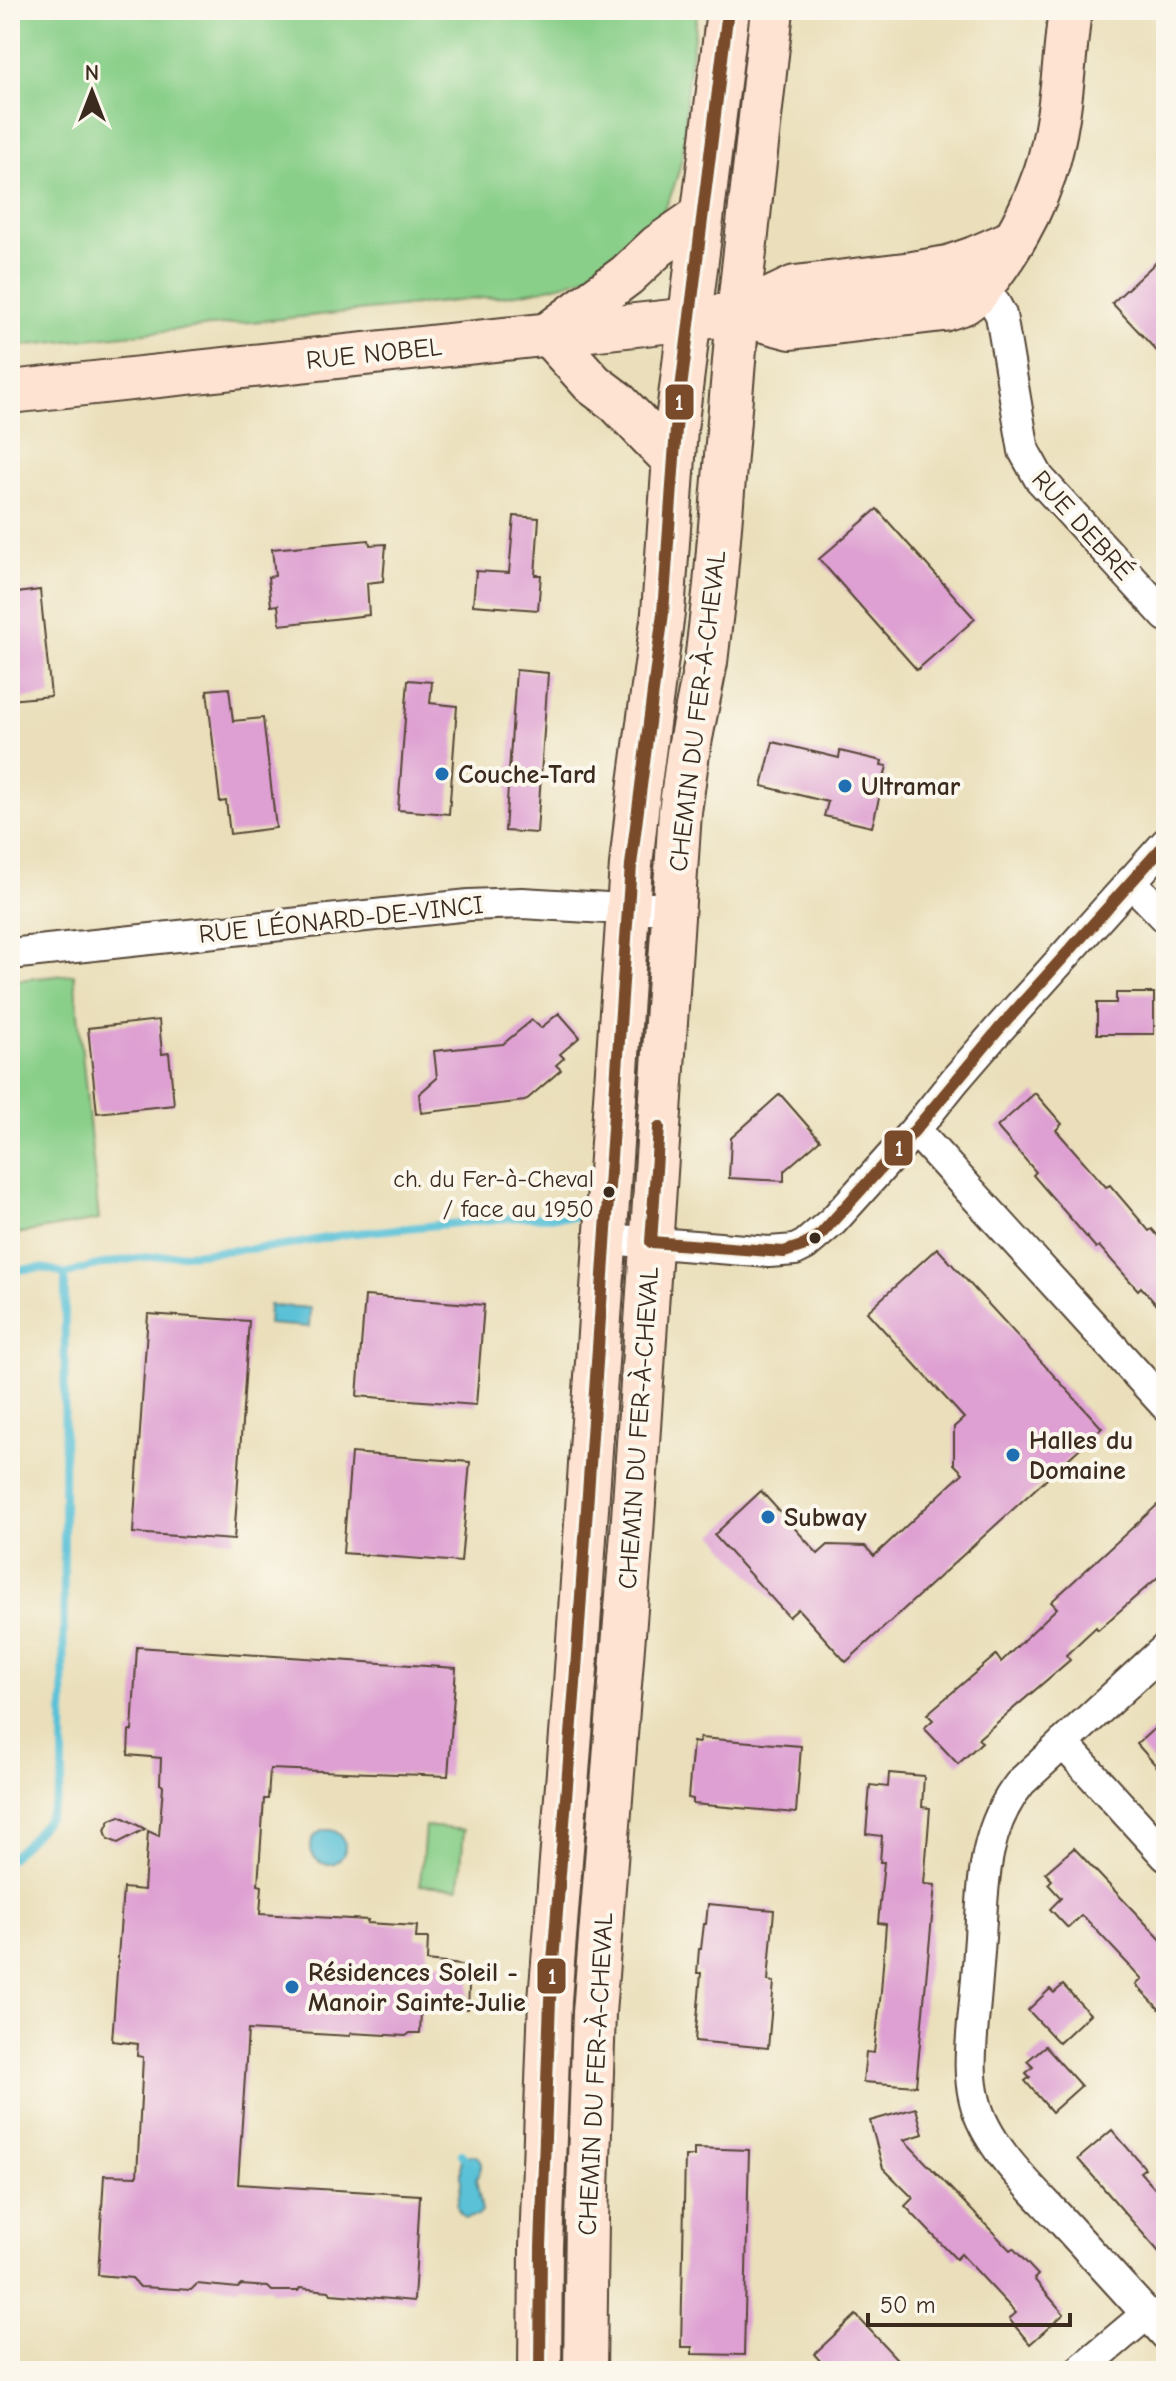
<svg xmlns="http://www.w3.org/2000/svg" width="1176" height="2381" font-family="'Comic Neue',sans-serif">
	<style>
		.green { fill: #89cf89; stroke: #627c54; stroke-width: 2 }
		.water { fill: #5ac1d7; stroke: #4a767a; stroke-width: 2 }
		.lines { fill: none; stroke-linecap: round; stroke-linejoin: round }
		.stream { stroke: #5ac1d7; stroke-width: 8 }
		.building { fill: #dea0d2 }
		.street-casing { stroke: #554535; stroke-width: 34 }
		.secondary-casing { stroke: #554535; stroke-width: 46 }
		.street { stroke: #fff; stroke-width: 30 }
		.secondary { stroke: #fee3d2; stroke-width: 42 }
		.bus-1-casing { stroke: #fbf7ec; stroke-width: 18 }
		.bus-1 { stroke: #7a4b2a; stroke-width: 12 }
		.poi-dot { fill: #1f6fb2; stroke: #fbf7ec; stroke-width: 3 }
		.bus-dot { fill: #3b2a1e; stroke: #fbf7ec; stroke-width: 3 }
		.labels { text-anchor: middle; stroke-width: 8; stroke-linejoin: round; paint-order: stroke }
		.bus-label { font-size: 24px; fill: #3b2a1e; stroke: #fbf7ec; text-anchor: end }
		.street-label { font-size: 26px; fill: #3b2a1e; stroke: #fbf7ec }
		.poi-label { font-size: 26px; font-weight: bold; fill: #3b2a1e; stroke: #fbf7ec; text-anchor: start }
		.line-badge { stroke: #fbf7ec; stroke-width: 3 }
		.badge-label { font-size: 22px; text-anchor: middle; font-weight: bold; fill: #fff }
	</style>
	<rect width="100%" height="100%" fill="#fbf7ec"/>
	<filter id="ink" filterUnits="userSpaceOnUse"><feTurbulence type="fractalNoise" baseFrequency=".0125" numOctaves="2"/><feDisplacementMap in="SourceGraphic" scale="16" xChannelSelector="R" yChannelSelector="G"/><feConvolveMatrix kernelMatrix="1 2 1 2 8 2 1 2 1" color-interpolation-filters="sRGB"/></filter>
	<filter id="wash" filterUnits="userSpaceOnUse"><feTurbulence type="fractalNoise" baseFrequency=".006" numOctaves="4" result="noise"/><feDisplacementMap in="SourceGraphic" scale="32" xChannelSelector="R" yChannelSelector="G"/><feGaussianBlur stdDeviation="1.8" result="paint"/><feColorMatrix in="noise" values="0 0 0 0 0 0 0 0 0 0 0 0 0 0 0 0 0 1.4 0 .05"/><feComposite in="paint" operator="in"/></filter>
	<g filter="url(#wash)">
		<rect width="100%" height="100%" fill="#eadfba"/>
		<g class="green">
			<path d="M10 10H698C694 38 689 67 686 95 685 116 686 137 682 157 662 257 595 283 504 296L10 347Z"/>
			<polygon points="74,974 99,1220 10,1235 10,981"/>
			<polygon points="425,1826 464,1830 459,1888 420,1885"/>
		</g>
		<g class="water">
			<polygon points="269,1305 310,1308 309,1327 268,1324"/>
			<circle cx="328" cy="1847" r="17"/>
			<polygon points="472,2155 476,2155 481,2161 481,2168 476,2179 482,2211 478,2216 465,2218 459,2211 457,2206 461,2184 461,2161"/>
		</g>
		<g class="lines">
			<g class="stream">
				<path d="M10 1271C30 1268 47 1265 65 1275L63 1772C56 1819 41 1827 10 1859"/>
				<polyline points="65,1275 93,1266 136,1258 283,1246 347,1234 519,1217 584,1217"/>
				<polyline points="462,2154 465,2158"/>
			</g>
		</g>
		<g id="blocks">
			<g class="building">
				<polygon points="1166,253 1166,361 1112,303"/>
				<polygon points="877,509 975,619 917,670 819,559"/>
				<polygon points="514,516 539,518 535,575 541,575 538,610 473,605 476,571 509,573"/>
				<polygon points="369,540 370,545 386,544 383,581 367,583 369,615 280,625 278,605 271,606 268,577 275,576 272,549"/>
				<polygon points="40,590 51,696 10,700 10,594"/>
				<polygon points="516,670 548,673 537,833 505,831"/>
				<polygon points="408,680 432,682 430,703 457,706 449,814 398,810"/>
				<polygon points="229,688 233,721 263,718 276,828 230,834 226,801 220,802 207,690"/>
				<polygon points="773,742 839,758 840,751 882,761 881,765 887,766 872,827 824,816 828,802 762,786"/>
				<polygon points="1116,993 1154,993 1154,1034 1097,1034 1097,1003 1116,1003"/>
				<polygon points="559,1013 580,1037 560,1054 564,1058 556,1065 561,1070 525,1101 421,1113 419,1094 437,1078 434,1051 503,1044 532,1020 541,1028"/>
				<polygon points="159,1020 162,1054 169,1053 174,1105 97,1113 88,1028"/>
				<polygon points="1035,1093 1062,1124 1056,1130 1106,1187 1110,1185 1149,1231 1152,1229 1166,1245 1166,1316 1141,1287 1138,1290 1099,1246 1096,1248 1033,1175 1036,1172 997,1127"/>
				<polygon points="780,1094 820,1140 784,1171 784,1181 729,1178 731,1138"/>
				<polygon points="937,1248 1102,1428 846,1662 798,1609 789,1617 714,1535 761,1491 818,1554 828,1545 865,1546 874,1556 963,1473 954,1464 954,1427 964,1418 867,1312"/>
				<polygon points="365,1296 484,1305 476,1405 357,1396"/>
				<polygon points="148,1314 249,1321 234,1540 133,1533"/>
				<polygon points="351,1453 470,1462 461,1562 343,1553"/>
				<polygon points="1166,1497 1166,1570 1098,1630 1096,1627 1066,1655 1070,1660 978,1739 982,1742 958,1764 924,1728 933,1720 927,1714 996,1655 1001,1662 1057,1608 1051,1602"/>
				<polygon points="137,1647 456,1668 448,1776 270,1769 268,1799 264,1799 258,1885 262,1886 260,1914 368,1920 367,1923 417,1926 416,1938 428,1938 427,1961 470,1966 468,2009 434,2007 433,2011 421,2011 420,2033 410,2033 406,2036 350,2033 350,2036 248,2030 238,2184 420,2195 414,2301 331,2294 329,2291 300,2288 298,2291 272,2291 268,2287 241,2285 238,2288 197,2284 191,2290 160,2288 140,2287 132,2278 98,2275 104,2175 137,2176 143,2057 137,2056 138,2044 112,2041 123,1888 144,1890 148,1831 159,1836 163,1786 160,1784 161,1758 128,1755 129,1731 132,1731"/>
				<polygon points="1166,1718 1166,1777 1137,1744"/>
				<polygon points="700,1738 801,1746 796,1813 693,1804 693,1799 688,1798 693,1742 699,1743"/>
				<polygon points="889,1773 924,1776 922,1807 930,1808 924,1884 935,1885 916,2086 863,2082 866,2052 874,2053 881,1992 886,1924 878,1923 884,1862 880,1862 882,1836 866,1834 870,1785 888,1787"/>
				<polygon points="120,1816 145,1829 118,1843 108,1839 105,1830 110,1820"/>
				<polygon points="1074,1848 1166,1945 1166,2016 1136,1985 1142,1979 1086,1919 1081,1916 1068,1928 1050,1909 1061,1898 1048,1884 1052,1880 1045,1873"/>
				<polygon points="708,1904 774,1910 768,1981 774,1982 768,2048 695,2041 701,1973 697,1973 699,1949 701,1949 704,1924 706,1924"/>
				<polygon points="1063,1985 1090,2014 1059,2043 1028,2010 1050,1989 1054,1993"/>
				<polygon points="1045,2046 1081,2086 1052,2112 1025,2081 1030,2077 1026,2073 1033,2067 1027,2061"/>
				<polygon points="916,2108 923,2134 904,2140 1010,2250 1013,2248 1038,2275 1034,2279 1064,2314 1030,2344 1009,2319 1016,2313 961,2254 956,2259 905,2206 913,2198 883,2168 870,2121"/>
				<polygon points="1112,2130 1145,2168 1140,2172 1166,2201 1166,2260 1078,2159"/>
				<polygon points="694,2148 749,2150 744,2355 692,2354 692,2347 681,2347 685,2156 694,2156"/>
				<polygon points="856,2315 908,2371 829,2371 814,2354"/>
			</g>
		</g>
	</g>
	<g filter="url(#ink)">
		<use href="#blocks" fill-opacity="0" stroke="#554535" stroke-width="2"/>
		<g class="lines">
			<defs>
				<g id="street">
					<polyline points="981,288 995,304 1001,315 1024,451 1039,478 1166,616"/>
					<polyline points="1131,882 1166,918"/>
					<polyline points="10,954 469,905 522,903 607,908 673,908"/>
					<polyline points="915,1130 1166,1406"/>
					<polyline points="607,1239 769,1252 795,1250 805,1245 833,1221 915,1130 955,1080 999,1029 1166,843"/>
					<path d="M1166 1648 1021 1782C984 1827 983 1882 980 1938 978 1966 976 1994 973 2022 971 2049 968 2075 975 2101 986 2147 1033 2189 1064 2223 1098 2260 1132 2298 1166 2335"/>
					<polyline points="1063,1743 1166,1856"/>
					<polyline points="1079,2371 1147,2314"/>
				</g>
				<g id="secondary">
					<path d="M738 314 791 328 943 310 964 303 975 295C1005 259 1030 217 1045 173 1062 122 1063 64 1070 10"/>
					<polyline points="548,334 627,275 658,246 701,216"/>
					<polyline points="548,334 593,384 617,402 673,460"/>
					<polyline points="10,392 738,314 795,287 913,273 948,267 974,258 1013,241"/>
					<polyline points="540,2371 541,2247 550,2000 575,1684 631,865 640,783 663,613 676,429 728,10"/>
					<polyline points="585,2371 587,2220 594,2013 632,1533 680,812 688,753 706,662 715,585 738,314 772,10"/>
				</g>
			</defs>
			<use href="#street" class="street-casing"/>
			<use href="#secondary" class="secondary-casing"/>
			<use href="#street" class="street"/>
			<use href="#secondary" class="secondary"/>
			<defs>
				<g id="bus-1">
					<polyline points="659,1127 651,1242 784,1252 805,1245 821,1234 915,1130 999,1029 1166,843"/>
					<polyline points="540,2371 541,2247 550,2000 575,1684 631,865 663,613 676,429 728,10"/>
				</g>
			</defs>
			<use href="#bus-1" class="bus-1-casing"/>
			<use href="#bus-1" class="bus-1"/>
		</g>
	</g>
	<g class="poi-dot">
		<circle cx="442" cy="774" r="8"/>
		<circle cx="845" cy="786" r="8"/>
		<circle cx="1013" cy="1455" r="8"/>
		<circle cx="768" cy="1517" r="8"/>
		<circle cx="292" cy="1987" r="8"/>
	</g>
	<g class="bus-dot">
		<circle cx="609" cy="1192" r="7"/>
		<circle cx="815" cy="1238" r="7"/>
	</g>
	<g class="labels">
		<g class="bus-label">
			<text x="594" y="1187">ch. du Fer-à-Cheval<tspan x="594" dy="30">/ face au 1950</tspan></text>
		</g>
		<g class="street-label">
			<text transform="translate(374 353) rotate(-6)" y="9">RUE NOBEL</text>
			<text transform="translate(1083 525) rotate(48)" y="9">RUE DEBRÉ</text>
			<text transform="translate(697 711) rotate(-83)" y="9">CHEMIN DU FER-À-CHEVAL</text>
			<text transform="translate(341 919) rotate(-6)" y="9">RUE LÉONARD-DE-VINCI</text>
			<text transform="translate(638 1428) rotate(-86)" y="9">CHEMIN DU FER-À-CHEVAL</text>
			<text transform="translate(595 2074) rotate(-87)" y="9">CHEMIN DU FER-À-CHEVAL</text>
		</g>
		<g class="poi-label">
			<text x="458" y="783">Couche-Tard</text>
			<text x="861" y="795">Ultramar</text>
			<text x="1029" y="1449">Halles du<tspan x="1029" dy="30">Domaine</tspan></text>
			<text x="784" y="1526">Subway</text>
			<text x="308" y="1981">Résidences Soleil -<tspan x="308" dy="30">Manoir Sainte-Julie</tspan></text>
		</g>
	</g>
	<g class="line-badge">
		<rect x="664" y="383" width="31" height="38" rx="8" fill="#7a4b2a"/>
		<rect x="883" y="1129" width="31" height="38" rx="8" fill="#7a4b2a"/>
		<rect x="536" y="1957" width="31" height="38" rx="8" fill="#7a4b2a"/>
	</g>
	<g class="badge-label">
		<text x="679" y="410">1</text>
		<text x="899" y="1156">1</text>
		<text x="552" y="1984">1</text>
	</g>
	<rect width="1176" height="2381" fill="none" stroke="#fbf7ec" stroke-width="40"/>
	<g transform="translate(92 92)" stroke="#fbf7ec" stroke-width="6" paint-order="stroke">
	<path d="M0-6L14 30L0 20L-14 30Z" fill="#3b2a1e"/>
	<text y="-12" font-size="22" font-weight="bold" text-anchor="middle" fill="#3b2a1e">N</text>
	</g>
	<path d="M868 2313v12h202v-12" fill="none" stroke="#3b2a1e" stroke-width="4"/>
	<text x="880" y="2313" font-size="24" fill="#3b2a1e" stroke="#fbf7ec" stroke-width="6" paint-order="stroke">50 m</text>
</svg>
